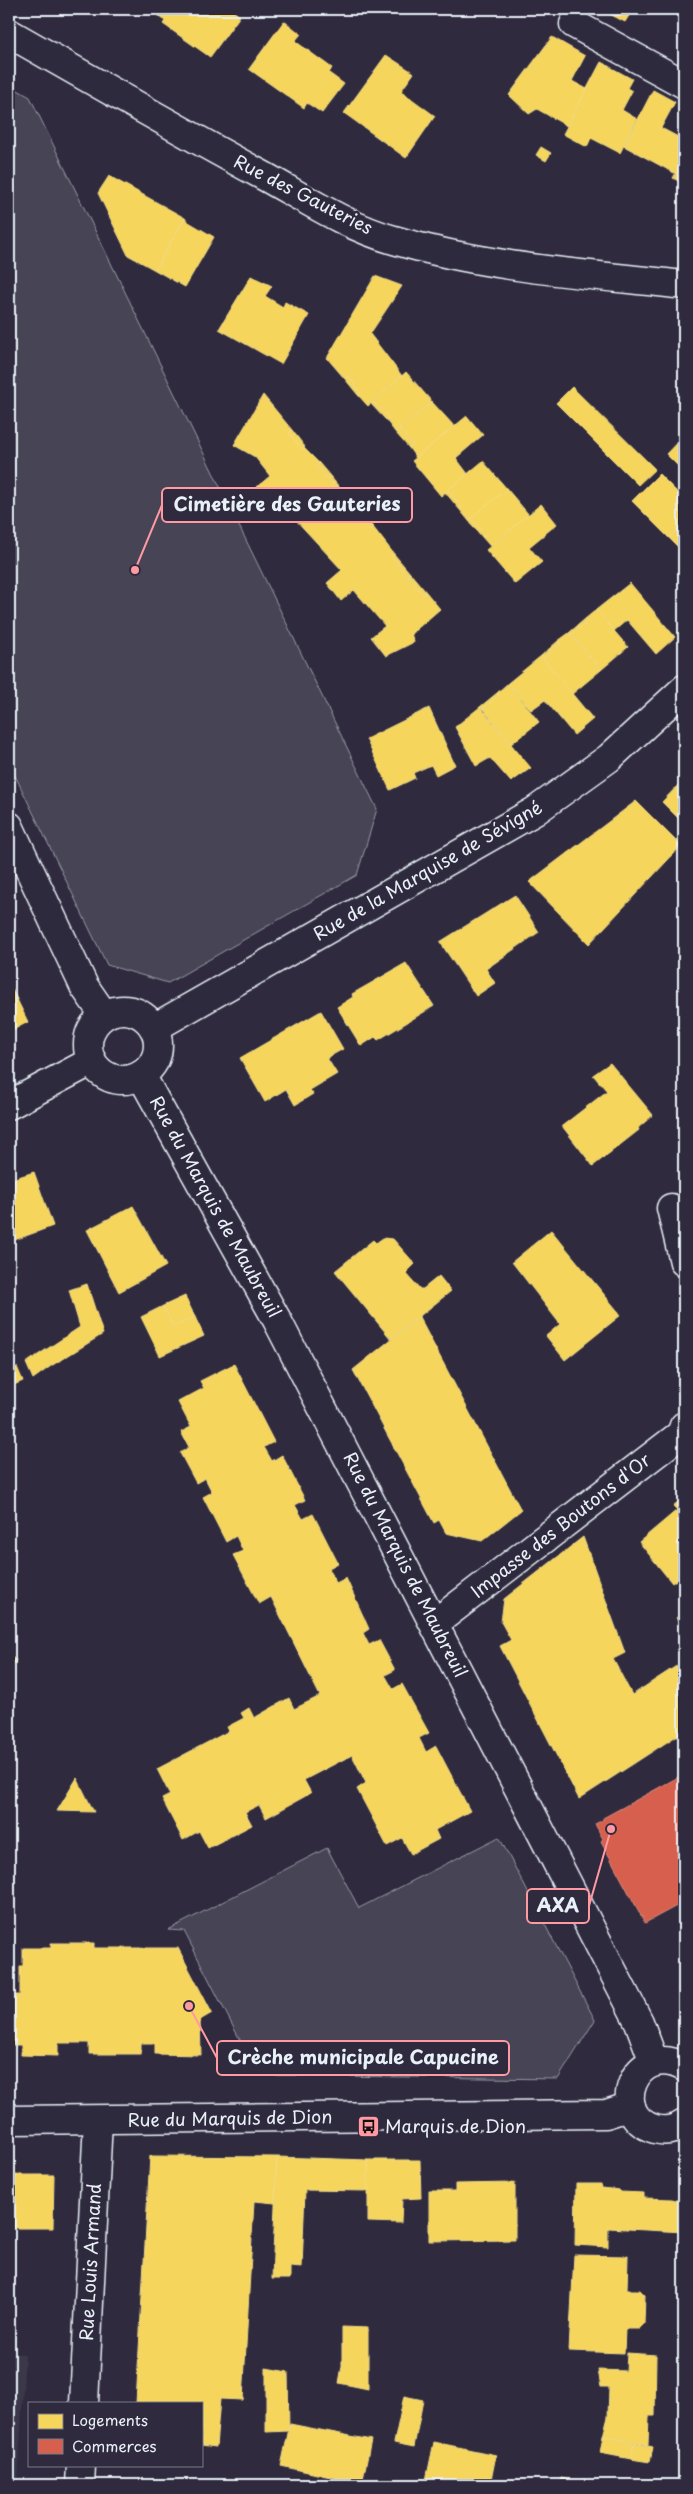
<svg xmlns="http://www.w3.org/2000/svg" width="693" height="2494" font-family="'Playpen Sans',sans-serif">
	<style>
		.built { fill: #3b3749 }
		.green { fill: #464455; stroke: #979aa6 }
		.homes { fill: #f6d55c; stroke: #f2dd8b }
		.shops { fill: #d6604d; stroke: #db8c80 }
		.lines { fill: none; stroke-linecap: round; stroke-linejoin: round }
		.street-casing { stroke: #e8f1f8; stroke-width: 31 }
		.secondary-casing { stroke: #e8f1f8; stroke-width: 31 }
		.street { stroke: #2f2a3d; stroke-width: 28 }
		.secondary { stroke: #2f2a3d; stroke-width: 28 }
		.labels { text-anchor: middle; stroke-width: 5; stroke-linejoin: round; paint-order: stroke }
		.street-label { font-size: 18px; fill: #e8f1f8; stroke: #2f2a3d }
		.poi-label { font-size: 18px; fill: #e8f1f8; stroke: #2f2a3d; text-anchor: start }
		.leader { fill: none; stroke: #ff9aa2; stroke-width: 2 }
		.callout-dot { fill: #ff9aa2; stroke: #2f2a3d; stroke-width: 2 }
		.callout { fill: #2f2a3d; stroke: #ff9aa2; stroke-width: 2 }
		.callout-label { font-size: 19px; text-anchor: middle; font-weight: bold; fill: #e8f1f8 }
	</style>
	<rect width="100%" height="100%" fill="#2f2a3d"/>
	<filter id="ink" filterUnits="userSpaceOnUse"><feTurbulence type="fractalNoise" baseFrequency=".02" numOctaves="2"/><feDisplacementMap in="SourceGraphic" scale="10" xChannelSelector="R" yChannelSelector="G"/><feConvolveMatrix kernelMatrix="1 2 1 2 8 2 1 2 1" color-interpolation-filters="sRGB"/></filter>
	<g filter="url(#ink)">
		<polygon class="built" points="9,2353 25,2354 18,2485 9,2485"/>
		<g class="green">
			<polygon points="9,85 30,97 377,809 357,875 168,983 107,965 9,763"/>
			<polygon points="499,1837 595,2020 558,2079 258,2075 184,1931 168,1930 327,1848 359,1908"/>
		</g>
		<g class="homes">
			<polygon points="151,9 230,9 240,16 210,57 163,24 165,21"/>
			<polygon points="600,9 633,9 625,22"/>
			<polygon points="284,21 301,34 295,41 332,68 329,73 344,84 322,113 307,103 304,108 249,69"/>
			<polygon points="552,37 585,56 572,81 587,89 567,126 537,109 529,114 509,95"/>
			<polygon points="386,55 414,73 401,91 435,116 406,158 344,113"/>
			<polygon points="601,62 632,79 627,88 632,91 622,110 637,119 620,153 591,138 587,147 563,134"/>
			<polygon points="653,90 675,102 661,128 684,140 684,158 676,174 624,146"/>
			<polygon points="541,147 551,153 546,161 536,155"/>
			<polygon points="684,158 684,184 673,178"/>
			<polygon points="109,176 185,218 155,270 128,255 98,193"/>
			<polygon points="185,218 187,221 214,237 185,287 155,270"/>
			<polygon points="251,276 272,286 265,296 283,307 285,302 309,315 281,364 219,329"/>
			<polygon points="375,276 402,286 370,334 402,376 368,406 358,395 361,393 348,376 345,379 327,358"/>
			<polygon points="406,372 432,402 395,432 386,420 389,417 373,402"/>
			<polygon points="348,376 361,393 358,395 345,379"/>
			<polygon points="572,387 655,469 638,485 556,403"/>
			<polygon points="263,395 292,430 289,433 319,463 316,465 346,501 349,499 358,510 355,512 370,530 373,527 394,554 392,557 423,595 426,592 440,609 411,634 414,642 386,656 371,637 385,626 354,590 341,601 327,583 342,570 293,517 291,519 279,499 265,509 251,492 270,476 255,457 234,445"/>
			<polygon points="373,402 389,417 386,420 371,404"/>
			<polygon points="432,402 455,427 416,458 409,448 413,445 399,429"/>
			<polygon points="467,416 483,435 456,458 468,474 441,496 412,461"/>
			<polygon points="399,429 413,445 409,448 395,432"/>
			<polygon points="292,430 305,447 302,449 289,433"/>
			<polygon points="684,435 684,472 666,454"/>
			<polygon points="483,461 507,489 469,521 460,510 462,507 448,490"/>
			<polygon points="319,463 335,482 332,484 316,465"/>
			<polygon points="659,474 684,499 684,522 669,538 632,501"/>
			<polygon points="335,482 349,499 346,501 332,484"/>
			<polygon points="507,489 529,515 490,546 482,537 485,535 471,518"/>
			<polygon points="448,490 462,507 460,510 445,492"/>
			<polygon points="541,504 557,524 529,547 542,562 515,584 486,550"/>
			<polygon points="358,510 373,527 370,530 355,512"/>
			<polygon points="471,518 485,535 482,537 469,521"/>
			<polygon points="684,522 684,553 669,538"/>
			<polygon points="394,554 410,573 408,576 392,557"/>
			<polygon points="410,573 426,592 423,595 408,576"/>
			<polygon points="630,583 675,637 656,654 627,620 614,631 596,610"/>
			<polygon points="596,610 628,647 601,670 571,635 588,622 585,619"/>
			<polygon points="585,619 588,622 571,635 569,633"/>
			<polygon points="569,633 601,670 572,694 543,659 561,644 558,641"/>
			<polygon points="558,641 561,644 543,659 541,656"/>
			<polygon points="541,656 593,719 574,735 545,700 531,710 508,683"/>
			<polygon points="508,683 539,722 511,744 483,709 499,695 497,693"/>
			<polygon points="497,693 499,695 483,709 480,707"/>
			<polygon points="480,707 531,768 511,782 490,758 476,766 455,727"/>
			<polygon points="429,708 455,765 436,775 431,765 413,773 415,778 390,790 366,739"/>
			<polygon points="684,779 684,824 662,802"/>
			<polygon points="636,801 681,846 589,944 529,882"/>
			<polygon points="515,895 539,932 486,969 495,983 476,996 440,942"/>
			<polygon points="406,963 434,1006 378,1040 375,1037 361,1046 337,1007 353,997 352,994"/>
			<polygon points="9,983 28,1022 9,1032"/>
			<polygon points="321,1011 343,1049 327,1058 337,1074 310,1090 313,1094 295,1105 286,1089 265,1102 240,1058"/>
			<polygon points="610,1063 653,1115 638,1128 639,1130 593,1166 562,1126 607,1091 593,1075"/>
			<polygon points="34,1172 53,1226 9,1242 9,1180"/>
			<polygon points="133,1206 166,1266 119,1292 87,1230"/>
			<polygon points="551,1230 621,1315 565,1360 546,1336 560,1324 512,1262"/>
			<polygon points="383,1238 393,1239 415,1264 406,1273 420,1289 423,1289 439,1276 451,1291 391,1339 335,1271 373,1240 376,1243"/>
			<polygon points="87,1284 103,1334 51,1366 33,1379 26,1363 80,1327 69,1290"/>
			<polygon points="185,1296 195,1317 173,1327 163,1306"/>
			<polygon points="163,1306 173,1327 195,1317 204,1336 160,1356 141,1317"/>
			<polygon points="419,1317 521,1510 482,1541 446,1533 439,1520 434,1523 353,1370"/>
			<polygon points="234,1364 274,1442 264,1447 272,1461 282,1455 305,1500 295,1505 303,1519 313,1514 338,1563 329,1568 336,1583 346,1578 369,1629 363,1633 369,1645 379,1640 395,1670 385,1675 393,1689 402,1684 429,1733 419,1738 426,1752 436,1746 470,1811 435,1830 439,1839 411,1854 402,1838 387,1846 357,1789 366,1783 352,1755 304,1780 311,1793 266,1818 259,1805 245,1812 252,1825 208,1848 199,1831 183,1840 162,1799 170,1795 157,1769 229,1731 227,1727 244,1718 241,1713 249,1708 254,1718 289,1698 294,1709 320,1696 271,1597 259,1604 233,1555 243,1551 236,1536 226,1542 203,1497 212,1492 205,1478 196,1483 180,1453 189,1447 181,1432 191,1427 178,1402 204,1388 200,1381"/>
			<polygon points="17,1367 23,1381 9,1387 9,1370"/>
			<polygon points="684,1497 684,1574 672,1583 639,1542 677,1510 673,1506"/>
			<polygon points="583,1537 625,1653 613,1659 632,1695 684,1661 684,1731 579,1799 500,1646 511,1640 501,1622 504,1599"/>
			<polygon points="684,1612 684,1628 676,1618"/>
			<polygon points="9,1655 16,1660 9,1671"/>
			<polygon points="77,1778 94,1812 57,1811"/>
			<polygon points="51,1943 94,1943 94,1948 178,1948 212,2013 200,2020 201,2055 155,2054 155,2043 141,2043 141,2054 89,2054 89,2043 58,2043 58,2056 21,2055 21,2045 9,2045 9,1995 20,1995 20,1966 23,1966 23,1948 51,1948"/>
			<polygon points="150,2156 277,2157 275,2203 254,2201 243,2400 220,2399 216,2447 201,2445 201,2403 136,2403"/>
			<polygon points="277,2157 368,2160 369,2191 305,2190 302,2268 290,2267 290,2279 272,2279"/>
			<polygon points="368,2160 420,2160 421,2198 402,2199 401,2223 368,2222"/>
			<polygon points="9,2175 54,2175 53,2228 9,2228"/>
			<polygon points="515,2183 515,2240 429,2241 429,2191 455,2191 455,2184"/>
			<polygon points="576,2184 601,2184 602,2188 619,2190 620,2192 644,2193 644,2198 672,2199 684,2202 684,2232 608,2228 608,2247 575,2245"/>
			<polygon points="574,2255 628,2256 627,2290 640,2290 645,2295 644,2324 639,2329 625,2329 624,2353 569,2351"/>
			<polygon points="342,2327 368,2328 368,2389 339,2383 342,2366"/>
			<polygon points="627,2353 656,2355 655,2416 649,2416 648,2445 603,2436 608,2417 609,2387 601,2387 598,2370 626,2371"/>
			<polygon points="266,2368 288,2372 289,2431 266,2432"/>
			<polygon points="404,2396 423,2400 414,2447 394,2443"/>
			<polygon points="290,2424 371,2440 362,2484 281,2466"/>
			<polygon points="603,2436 634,2443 631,2459 600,2453"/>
			<polygon points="434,2442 496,2455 490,2485 425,2485"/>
			<polygon points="634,2443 653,2447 650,2462 631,2459"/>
			<polygon points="561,2478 595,2485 559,2485"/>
			<polygon points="645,2480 667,2485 644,2485"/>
		</g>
		<polygon class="shops" points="684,1774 684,1902 645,1923 601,1841 603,1839 595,1824 603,1820 603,1818"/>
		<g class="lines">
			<defs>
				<g id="street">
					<polyline points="574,24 684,84"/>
					<path d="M9 33C93 81 177 129 262 175 304 198 347 227 394 240 488 268 587 274 684 285"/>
					<polyline points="154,1028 535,811 609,758 684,689"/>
					<polyline points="9,1105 92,1061"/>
					<polyline points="671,1208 684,1262"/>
					<polyline points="435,1623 681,1434 684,1426"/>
					<polyline points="9,2120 606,2114 631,2106"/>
					<polyline points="84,2403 98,2120"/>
					<polyline points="80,2485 81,2465"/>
				</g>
				<g id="secondary">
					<polyline points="9,826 84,986 104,1015"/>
					<circle cx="123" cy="1045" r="35"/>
					<polyline points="141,1075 277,1320 639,2022 654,2062"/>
					<path d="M684 2067C634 2040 607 2116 655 2129 665 2132 675 2130 684 2124"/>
				</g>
			</defs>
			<use href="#street" class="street-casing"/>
			<use href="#secondary" class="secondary-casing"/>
			<use href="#street" class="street"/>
			<use href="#secondary" class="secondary"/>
		</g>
	</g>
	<defs>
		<symbol id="bus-square" viewBox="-11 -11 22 22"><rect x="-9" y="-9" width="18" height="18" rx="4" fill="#ff9aa2" stroke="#2f2a3d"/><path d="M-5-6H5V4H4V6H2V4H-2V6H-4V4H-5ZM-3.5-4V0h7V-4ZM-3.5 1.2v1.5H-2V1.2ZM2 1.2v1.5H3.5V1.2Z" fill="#111"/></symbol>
	</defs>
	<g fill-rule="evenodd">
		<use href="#bus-square" x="356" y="2114" width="25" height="25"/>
	</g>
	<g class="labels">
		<g class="street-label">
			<text transform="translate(303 195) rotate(27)" y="6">Rue des Gauteries</text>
			<text transform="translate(428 871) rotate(-30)" y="6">Rue de la Marquise de Sévigné</text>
			<text transform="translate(215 1207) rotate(61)" y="6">Rue du Marquis de Maubreuil</text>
			<text transform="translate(561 1526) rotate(-38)" y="6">Impasse des Boutons d'Or</text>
			<text transform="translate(405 1565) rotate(63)" y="6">Rue du Marquis de Maubreuil</text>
			<text transform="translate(230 2119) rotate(-1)" y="6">Rue du Marquis de Dion</text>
			<text transform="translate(91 2262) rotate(-87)" y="6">Rue Louis Armand</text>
		</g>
		<g class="poi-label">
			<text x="385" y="2133">Marquis de Dion</text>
		</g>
	</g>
	<path class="leader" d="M135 570L162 505M611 1829L589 1906M189 2006L217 2058"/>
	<g class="callout-dot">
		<circle cx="135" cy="570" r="5"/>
		<circle cx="611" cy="1829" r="5"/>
		<circle cx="189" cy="2006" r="5"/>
	</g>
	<g class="callout">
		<rect x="162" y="488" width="250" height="34" rx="5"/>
		<rect x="527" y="1889" width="62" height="34" rx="5"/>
		<rect x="217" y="2041" width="292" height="34" rx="5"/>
	</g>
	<g class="callout-label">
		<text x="287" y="511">Cimetière des Gauteries</text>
		<text x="558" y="1912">AXA</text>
		<text x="363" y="2064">Crèche municipale Capucine</text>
	</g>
	<rect width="693" height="2494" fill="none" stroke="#2f2a3d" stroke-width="30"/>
	<rect x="15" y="15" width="663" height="2464" fill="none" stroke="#e8f1f8" stroke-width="2" filter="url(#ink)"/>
	<rect x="28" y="2402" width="175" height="65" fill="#2f2a3d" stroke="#797a88"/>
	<rect x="38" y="2414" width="25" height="15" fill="#f6d55c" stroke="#797a88"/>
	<text x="72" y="2426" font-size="15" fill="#e8f1f8">Logements</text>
	<rect x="38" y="2439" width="25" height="15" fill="#d6604d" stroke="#797a88"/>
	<text x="72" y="2452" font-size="15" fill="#e8f1f8">Commerces</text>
</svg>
